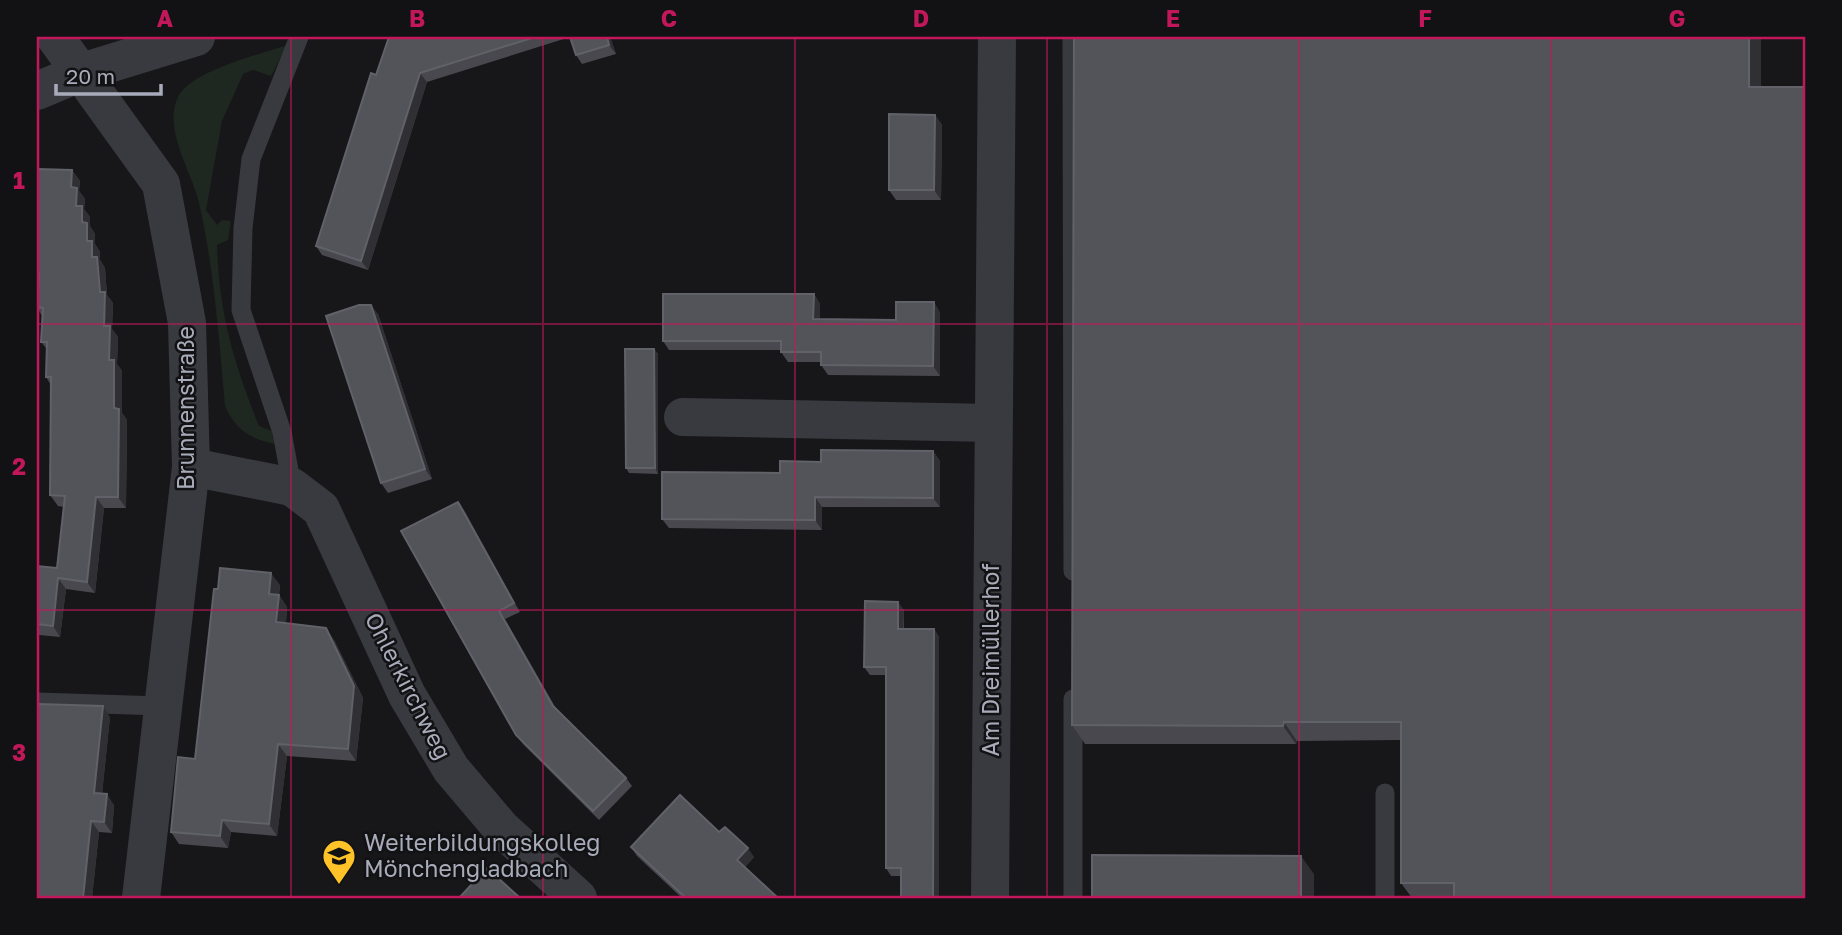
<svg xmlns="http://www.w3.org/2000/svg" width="1842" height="935" font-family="'Golos Text',sans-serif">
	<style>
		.green { fill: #1e2720 }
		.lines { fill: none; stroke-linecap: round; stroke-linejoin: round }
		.service { stroke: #393a40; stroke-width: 19 }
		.minor { stroke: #393a40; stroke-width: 38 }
		.tertiary { stroke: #393a40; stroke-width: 38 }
		.wall { fill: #48484e }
		.shaded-wall { fill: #303034 }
		.building { fill: #53535a; stroke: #606169; stroke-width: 2 }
		.grid { fill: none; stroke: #c2185b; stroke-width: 2; stroke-opacity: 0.55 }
		.labels { text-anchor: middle; stroke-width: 5; stroke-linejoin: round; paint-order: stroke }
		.street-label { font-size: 23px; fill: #a8acba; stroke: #121214 }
		.poi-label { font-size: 23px; fill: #a8acba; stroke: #121214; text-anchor: start }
		.neatline { fill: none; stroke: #c2185b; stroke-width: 2.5 }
		.grid-label { font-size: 23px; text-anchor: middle; font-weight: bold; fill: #c2185b }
	</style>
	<rect width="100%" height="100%" fill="#171719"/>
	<path class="green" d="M287 45 271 76 253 70 243 74 222 121 206 210 217 225 222 220 231 221 228 240 217 245C219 314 234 363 259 426L272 431 276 444C250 439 236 430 225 406 219 338 214 266 198 199 190 169 163 128 178 97 192 70 259 55 287 45Z"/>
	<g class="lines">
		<g class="service">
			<polyline points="1072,37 1073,571"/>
			<polyline points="292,487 282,432 241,310 243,228 251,159 299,37"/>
			<polyline points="1073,699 1073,898"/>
			<polyline points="37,702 161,706"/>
			<polyline points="1385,793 1385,898"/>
		</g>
		<g class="minor">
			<polyline points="37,91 82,72"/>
			<polyline points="683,417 993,423"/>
			<polyline points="191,467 292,487 321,509 407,695 451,769 501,828 578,898"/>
			<polyline points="990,898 997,37"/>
		</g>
		<g class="tertiary">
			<polyline points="55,37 161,184 187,323 191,467 141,898"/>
			<polyline points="82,72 196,37"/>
		</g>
	</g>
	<g class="wall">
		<polygon points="389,37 610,37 616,54 582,64 576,55 570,37 427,82 368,270 322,255 316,246"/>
		<polygon points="1074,37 1761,37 1761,87 1805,898 1412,898 1401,883 1401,740 1297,741 1296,744 1085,744 1072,725"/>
		<polygon points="935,115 942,125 941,200 896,200 889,190"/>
		<polygon points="37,169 72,170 80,181 79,191 85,199 84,209 90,217 90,226 95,234 95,244 100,252 100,260 105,268 107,295 113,303 112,329 118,337 117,364 122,371 122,413 127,420 126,508 104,508 95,593 66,589 60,637 39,635 38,639 37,639 37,566 57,568 64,507 58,506 50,495 51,385 46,377 47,349 41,342 42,316 37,307 38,284 37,284"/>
		<polygon points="814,294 820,304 820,319 896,320 940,312 940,376 828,375 821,365 821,362 788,362 781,352 781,350 669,350 663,341"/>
		<polygon points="378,314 432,479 388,493 381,483"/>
		<polygon points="654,349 658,354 658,474 629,473 626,468"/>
		<polygon points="933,451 940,461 940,507 822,507 822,530 669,528 662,519 780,473 821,462"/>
		<polygon points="464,510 520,612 505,619 556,709 626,778 632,786 599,820 523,744 516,735"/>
		<polygon points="280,585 279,595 287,607 286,623 334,640 363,698 356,761 287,756 277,836 231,832 228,848 179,844 171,832 195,759 218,589"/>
		<polygon points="904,610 904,629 934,629 939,637 901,876 891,876 886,868 886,675 870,675 864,667"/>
		<polygon points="110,717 102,794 114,805 112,833 99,832 92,898 37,898"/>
		<polygon points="719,832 754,857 745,867 778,898 682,898 637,856 631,847"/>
	</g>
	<g class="shaded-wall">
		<polygon points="607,37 610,37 616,54 609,45"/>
		<polygon points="1749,37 1761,37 1761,105 1749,87"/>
		<polygon points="420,73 427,82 368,270 361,261"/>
		<polygon points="935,115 942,125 941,200 934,190"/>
		<polygon points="72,170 80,181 79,191 85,199 84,209 90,217 90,226 95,234 95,244 100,252 100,260 105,268 107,295 113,303 112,329 118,337 117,364 122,371 122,413 127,420 126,508 118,497 114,408 100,292 92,257 71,187"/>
		<polygon points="814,294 820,304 820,328 813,319"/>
		<polygon points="934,302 940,312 940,376 933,366"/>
		<polygon points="371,305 378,314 432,479 425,469"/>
		<polygon points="654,349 658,354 658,474 655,468"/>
		<polygon points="933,451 940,461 940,507 933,498"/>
		<polygon points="96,497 104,508 95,593 87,582"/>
		<polygon points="815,497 822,507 822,530 815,520"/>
		<polygon points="458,502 464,510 520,612 514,603"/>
		<polygon points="271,573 280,585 278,606 269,594"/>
		<polygon points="58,578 66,589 60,637 53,626"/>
		<polygon points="279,595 287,607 285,634 276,622"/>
		<polygon points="898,602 904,610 903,637 898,629"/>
		<polygon points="499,611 505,619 560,715 553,706"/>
		<polygon points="326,628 334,640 363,698 356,761 348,749"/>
		<polygon points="934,629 939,637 939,898 933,898"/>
		<polygon points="103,706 110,717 101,804 94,793"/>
		<polygon points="1284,722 1297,741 1296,744 1283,726"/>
		<polygon points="278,744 287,756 277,836 269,824"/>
		<polygon points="107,794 114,805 112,833 104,822"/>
		<polygon points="222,820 231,832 228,848 220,836"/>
		<polygon points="91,821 99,832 92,898 83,898"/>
		<polygon points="748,848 754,857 743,869 737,860"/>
		<polygon points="1301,856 1314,874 1314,898 1301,898"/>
	</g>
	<g class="building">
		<polygon points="389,37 535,37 420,73 361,261 316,246 371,73 376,75"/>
		<polygon points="570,37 607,37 609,45 576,55"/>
		<polygon points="1074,37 1749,37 1749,87 1805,87 1805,898 1454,898 1454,883 1401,883 1401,722 1284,722 1283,726 1072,725"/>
		<polygon points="889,114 935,115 934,190 889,190"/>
		<polygon points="37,169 72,170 71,187 77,188 76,206 82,206 82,222 87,223 87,241 92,241 92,257 97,257 100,292 105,292 104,326 110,326 109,360 114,360 114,408 119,409 118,497 96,497 87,582 58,578 53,626 37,624 37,566 57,568 65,496 50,495 51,377 46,377 47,342 41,342 43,308 37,307 39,273 37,273"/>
		<polygon points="663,294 814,294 813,319 896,320 896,302 934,302 933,366 821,365 821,352 781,352 781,341 663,341"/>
		<polygon points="359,305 371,305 425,469 381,483 326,316"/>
		<polygon points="625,349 654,349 655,468 626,468"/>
		<polygon points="821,450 933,451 933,498 815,497 815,520 662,519 662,472 780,473 780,461 821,462"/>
		<polygon points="458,502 514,603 499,611 553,706 626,778 593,811 516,735 401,531"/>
		<polygon points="220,568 271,573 269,594 279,595 276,622 326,628 354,686 348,749 278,744 269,824 222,820 220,836 171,832 178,757 195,759 214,589 218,589"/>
		<polygon points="865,601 898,602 898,629 934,629 933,898 901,898 901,868 886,868 886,667 864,667"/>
		<polygon points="38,704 103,706 94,793 107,794 104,822 91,821 83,898 37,898 37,723"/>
		<polygon points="680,795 719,832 725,827 748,848 737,860 778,898 686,898 631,847"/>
		<polygon points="1092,855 1301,856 1301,898 1092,898"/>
		<polygon points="487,868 519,897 517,898 459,898"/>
	</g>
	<path class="grid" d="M291 37V898M543 37V898M795 37V898M1047 37V898M1299 37V898M1551 37V898M37 324H1805M37 610H1805"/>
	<defs>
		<symbol id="university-pin" viewBox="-11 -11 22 30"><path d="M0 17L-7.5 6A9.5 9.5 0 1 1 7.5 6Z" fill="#ffc329" stroke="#121214"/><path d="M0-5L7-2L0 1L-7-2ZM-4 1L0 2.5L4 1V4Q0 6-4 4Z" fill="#111"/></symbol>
	</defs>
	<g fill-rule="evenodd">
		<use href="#university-pin" x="320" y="837" width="38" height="52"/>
	</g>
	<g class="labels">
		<g class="street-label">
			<text transform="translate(186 408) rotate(-90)" y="8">Brunnenstraße</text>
			<text transform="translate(991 660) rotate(-90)" y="8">Am Dreimüllerhof</text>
			<text transform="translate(408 686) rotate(63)" y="8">Ohlerkirchweg</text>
		</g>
		<g class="poi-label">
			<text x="364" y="851">Weiterbildungskolleg<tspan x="364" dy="26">Mönchengladbach</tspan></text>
		</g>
	</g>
	<rect width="1842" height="935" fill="none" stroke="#121214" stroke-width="77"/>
	<path d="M56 84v10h105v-10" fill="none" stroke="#a8acba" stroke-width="3.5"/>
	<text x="66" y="84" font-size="21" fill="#a8acba" stroke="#121214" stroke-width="5" paint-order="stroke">20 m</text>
	<rect x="38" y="38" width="1766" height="859" class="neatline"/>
	<g class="grid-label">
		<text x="165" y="27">A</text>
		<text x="417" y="27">B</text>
		<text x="669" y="27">C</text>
		<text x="921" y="27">D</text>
		<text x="1173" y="27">E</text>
		<text x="1425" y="27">F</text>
		<text x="1677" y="27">G</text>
		<text x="19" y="189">1</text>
		<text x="19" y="475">2</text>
		<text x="19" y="761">3</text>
	</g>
</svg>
